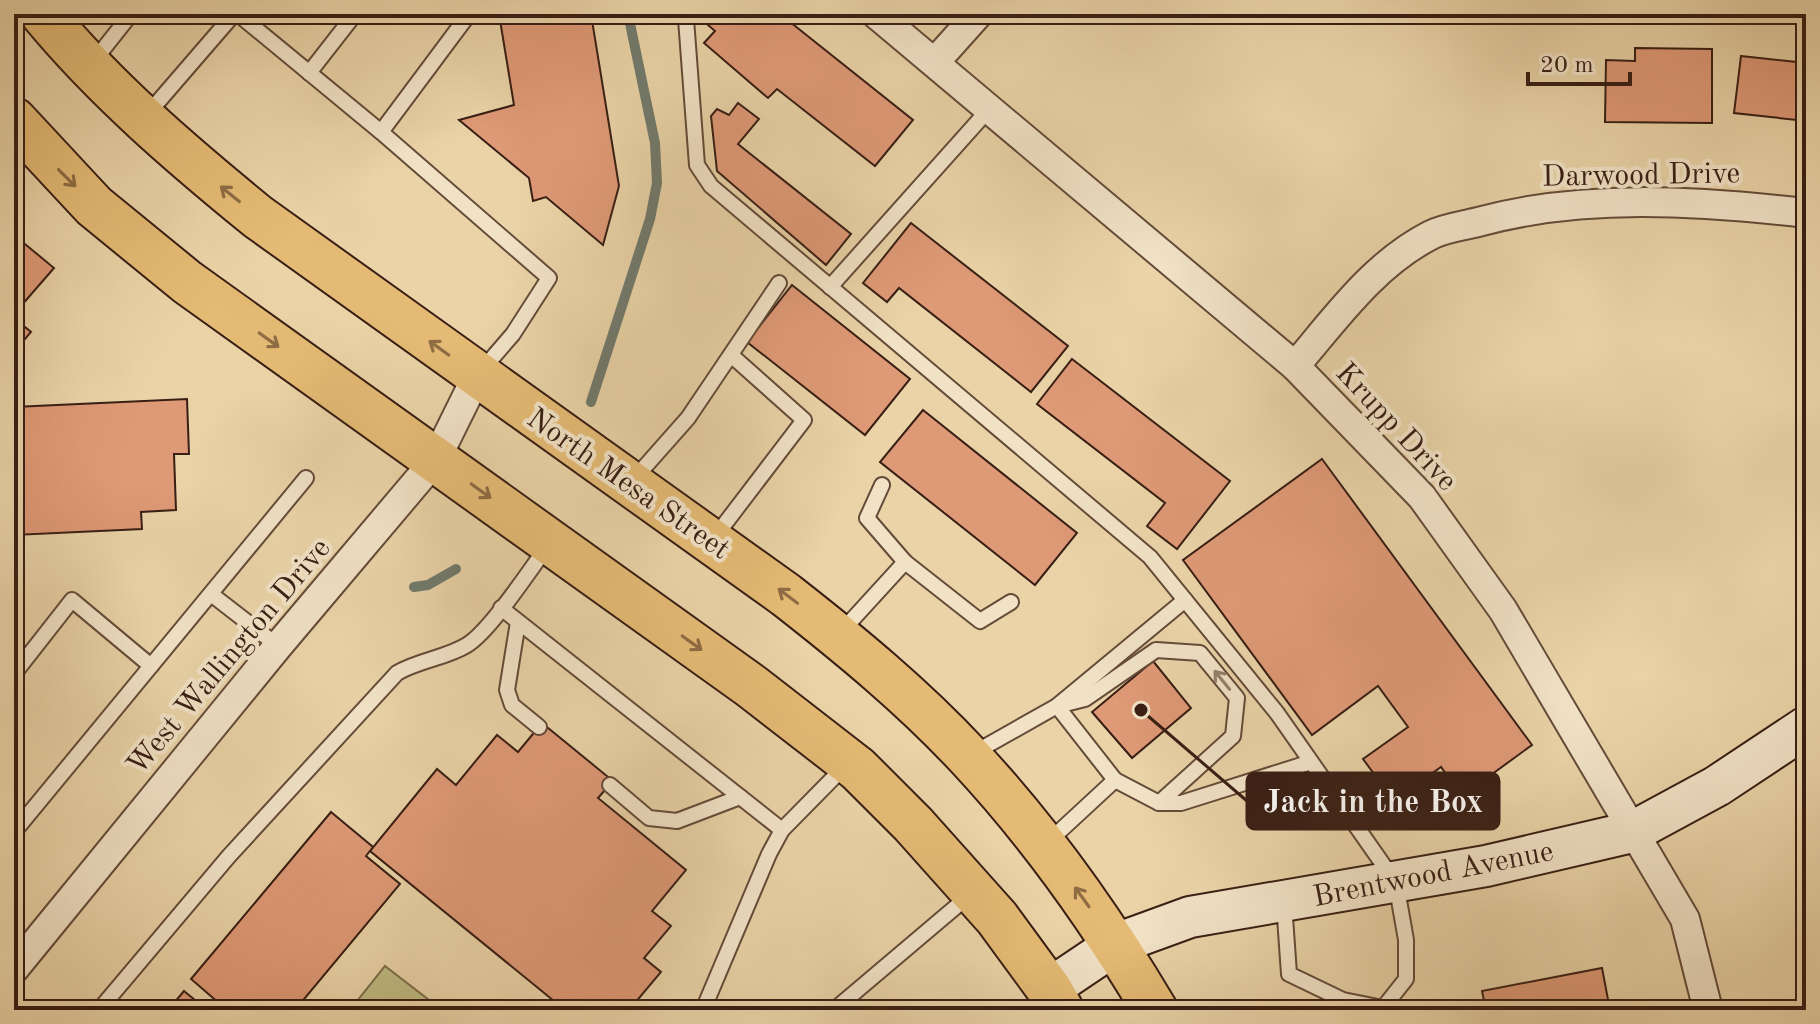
<svg xmlns="http://www.w3.org/2000/svg" width="1820" height="1024" font-family="'Old Standard TT',serif">
	<style>
		.green { fill: #bfba82; stroke: #7c6c4b; stroke-width: 2 }
		.lines { fill: none; stroke-linecap: round; stroke-linejoin: round }
		.stream { stroke: #717a6c; stroke-width: 10 }
		.building { fill: #de9976; stroke: #381e14; stroke-width: 2 }
		.lane-casing { stroke: #644b39; stroke-width: 18 }
		.street-casing { stroke: #644b39; stroke-width: 32 }
		.secondary-casing { stroke: #381e14; stroke-width: 44 }
		.primary-casing { stroke: #381e14; stroke-width: 48 }
		.lane { stroke: #f1e2c6; stroke-width: 14 }
		.street { stroke: #f1e2c6; stroke-width: 28 }
		.secondary { stroke: #f1e2c6; stroke-width: 40 }
		.primary { stroke: #e4ba74; stroke-width: 44 }
		.oneway { stroke: #8e6c44 }
		.oneway2 { stroke: #94806d }
		.labels { text-anchor: middle; stroke-width: 8; stroke-linejoin: round; paint-order: stroke }
		.street-label { font-size: 30px; fill: #381e14; stroke: #f1e2c6 }
		.leader { fill: none; stroke: #381e14; stroke-width: 3 }
		.callout-dot { fill: #381e14; stroke: #f1e2c6; stroke-width: 3 }
		.callout { fill: #381e14; stroke: #381e14; stroke-width: 3 }
		.callout-label { font-size: 32px; text-anchor: middle; font-weight: bold; fill: #fff }
	</style>
	<rect width="100%" height="100%" fill="#e9d3a7"/>
	<filter id="stains"><feTurbulence type="fractalNoise" baseFrequency=".0025" numOctaves="4"/><feColorMatrix values="0 0 0 0 .2 0 0 0 0 .09 0 0 0 0 .02 0 0 0 .5 -.17"/></filter>
	<radialGradient id="worn" r=".72"><stop offset=".6" stop-color="#630" stop-opacity="0"/><stop offset="1" stop-color="#630" stop-opacity=".3"/></radialGradient>
	<polygon class="green" points="385,966 442,1010 350,1010"/>
	<g class="lines">
		<g class="stream">
			<polyline points="591,402 650,219 657,183 655,143 628,14"/>
			<polyline points="414,587 428,585 456,569"/>
		</g>
	</g>
	<g class="building">
		<polygon points="499,14 591,14 619,186 603,245 546,197 533,201 529,178 459,120 514,105"/>
		<polygon points="703,14 780,14 913,120 875,166 777,89 768,98 704,43 715,31 700,18"/>
		<polygon points="1635,48 1712,49 1712,123 1605,122 1606,60 1635,61"/>
		<polygon points="1741,56 1806,63 1806,121 1734,113"/>
		<polygon points="738,103 759,119 738,144 851,234 826,265 717,171 711,116 717,109 729,115"/>
		<polygon points="911,223 1068,346 1031,392 899,288 887,302 863,283"/>
		<polygon points="14,235 54,268 14,314"/>
		<polygon points="792,285 910,379 865,435 747,342"/>
		<polygon points="14,318 31,332 14,352"/>
		<polygon points="1072,359 1230,481 1177,549 1147,526 1165,503 1037,404"/>
		<polygon points="187,399 189,454 174,454 176,510 141,512 142,529 14,535 14,407"/>
		<polygon points="923,410 1077,533 1035,585 880,462"/>
		<polygon points="1322,459 1532,745 1462,796 1441,767 1394,801 1363,759 1408,727 1378,686 1312,735 1183,560"/>
		<polygon points="1153,661 1191,708 1132,758 1092,712"/>
		<polygon points="542,723 613,781 598,798 686,870 652,911 671,926 644,958 661,972 629,1010 565,1010 370,851 437,769 456,785 497,735 518,752"/>
		<polygon points="331,812 373,847 366,856 400,884 295,1010 227,1010 191,979"/>
		<polygon points="1602,968 1610,1010 1486,1010 1482,991"/>
		<polygon points="184,991 207,1010 168,1010"/>
	</g>
	<g class="lines">
		<defs>
			<g id="lane">
				<polyline points="238,14 381,132 549,278 513,334 481,371"/>
				<polyline points="688,14 686,19 697,165 711,186 1150,557 1277,713 1396,883 1406,940 1406,979 1383,1008 1343,1000 1289,974 1284,903"/>
				<polyline points="93,62 131,14"/>
				<polyline points="309,73 355,14"/>
				<polyline points="145,117 234,14"/>
				<polyline points="381,132 469,14"/>
				<polyline points="830,287 990,108"/>
				<polyline points="634,479 688,418 779,283"/>
				<polyline points="882,485 867,518 905,562 980,621 1011,602"/>
				<polyline points="714,538 804,420 731,355"/>
				<polyline points="211,594 278,646"/>
				<polyline points="501,608 782,830"/>
				<polyline points="518,622 507,690 512,705 539,727"/>
				<polyline points="841,632 905,562"/>
				<polyline points="14,674 72,600 151,666"/>
				<polyline points="972,754 1057,706 1185,600"/>
				<polyline points="1115,780 1057,706 1085,699 1156,650 1200,653 1237,698 1233,736 1159,803"/>
				<polyline points="610,785 649,818 677,821 740,797"/>
				<polyline points="14,832 306,478"/>
				<polyline points="1048,842 1115,780 1159,803 1181,803 1311,762"/>
				<path d="M99 1010 229 856 397 673C419 660 446 658 467 645 490 631 529 571 547 547"/>
				<polyline points="703,1010 769,854 782,830 846,765"/>
				<polyline points="834,1010 971,894"/>
			</g>
			<g id="street">
				<polyline points="876,14 1295,366 1422,497 1503,610 1685,919 1708,1010"/>
				<polyline points="935,62 978,14"/>
				<path d="M1295 366C1336 318 1374 264 1431 235 1444 228 1463 226 1478 222 1584 193 1698 201 1806 213"/>
				<polyline points="14,969 278,646 436,459 477,376"/>
			</g>
			<polyline id="secondary" points="1049,989 1116,944 1190,917 1486,866 1632,832 1717,786 1806,727"/>
			<g id="primary">
				<path d="M43 14C106 90 182 155 258 217L786 595C850 645 913 697 968 756 1040 833 1101 919 1155 1010"/>
				<polyline points="14,120 94,206 187,282 751,686 858,769 913,824 997,918 1049,989 1061,1010"/>
			</g>
		</defs>
		<use href="#lane" class="lane-casing"/>
		<use href="#street" class="street-casing"/>
		<use href="#secondary" class="secondary-casing"/>
		<use href="#primary" class="primary-casing"/>
		<use href="#lane" class="lane"/>
		<use href="#street" class="street"/>
		<use href="#secondary" class="secondary"/>
		<use href="#primary" class="primary"/>
	</g>
	<defs><path id="oneway-shaft" d="M-6 0H5M1.5-3L5.5 0L1.5 3" fill="none" stroke-width="1.6" stroke-linecap="round" stroke-linejoin="round" transform="scale(2)"/></defs>
	<g class="oneway">
		<use href="#oneway-shaft" transform="translate(67 178) rotate(45)"/>
		<use href="#oneway-shaft" transform="translate(230 194) rotate(-141)"/>
		<use href="#oneway-shaft" transform="translate(269 340) rotate(36)"/>
		<use href="#oneway-shaft" transform="translate(439 348) rotate(-144)"/>
		<use href="#oneway-shaft" transform="translate(481 491) rotate(36)"/>
		<use href="#oneway-shaft" transform="translate(788 596) rotate(-143)"/>
		<use href="#oneway-shaft" transform="translate(692 643) rotate(36)"/>
		<use href="#oneway-shaft" transform="translate(1082 897) rotate(-126)"/>
	</g>
	<use class="oneway2" href="#oneway-shaft" transform="translate(1222 680) rotate(-129)"/>
	<g class="labels">
		<g class="street-label">
			<text transform="translate(1641 174) rotate(-1)" y="10">Darwood Drive</text>
			<text transform="translate(1397 426) rotate(47)" y="10">Krupp Drive</text>
			<text transform="translate(629 483) rotate(35)" y="10">North Mesa Street</text>
			<text transform="translate(228 656) rotate(-50)" y="10">West Wallington Drive</text>
			<text transform="translate(1433 873) rotate(-11)" y="10">Brentwood Avenue</text>
		</g>
	</g>
	<path class="leader" d="M1141 710L1247 801"/>
	<circle class="callout-dot" cx="1141" cy="710" r="8"/>
	<rect class="callout" x="1247" y="773" width="252" height="56" rx="8"/>
	<g class="callout-label">
		<text x="1373" y="812">Jack in the Box</text>
	</g>
	<rect width="1820" height="1024" fill="none" stroke="#e9d3a7" stroke-width="48"/>
	<rect x="16" y="16" width="1788" height="992" fill="none" stroke="#381e14" stroke-width="4"/>
	<rect x="24" y="24" width="1772" height="976" fill="none" stroke="#381e14" stroke-width="2"/>
	<path d="M1528 72v12h102v-12" fill="none" stroke="#381e14" stroke-width="4"/>
	<text x="1540" y="72" font-size="24" fill="#381e14" stroke="#f1e2c6" stroke-width="6" paint-order="stroke">20 m</text>
	<rect width="100%" height="100%" filter="url(#stains)"/>
	<rect width="100%" height="100%" fill="url(#worn)"/>
</svg>
